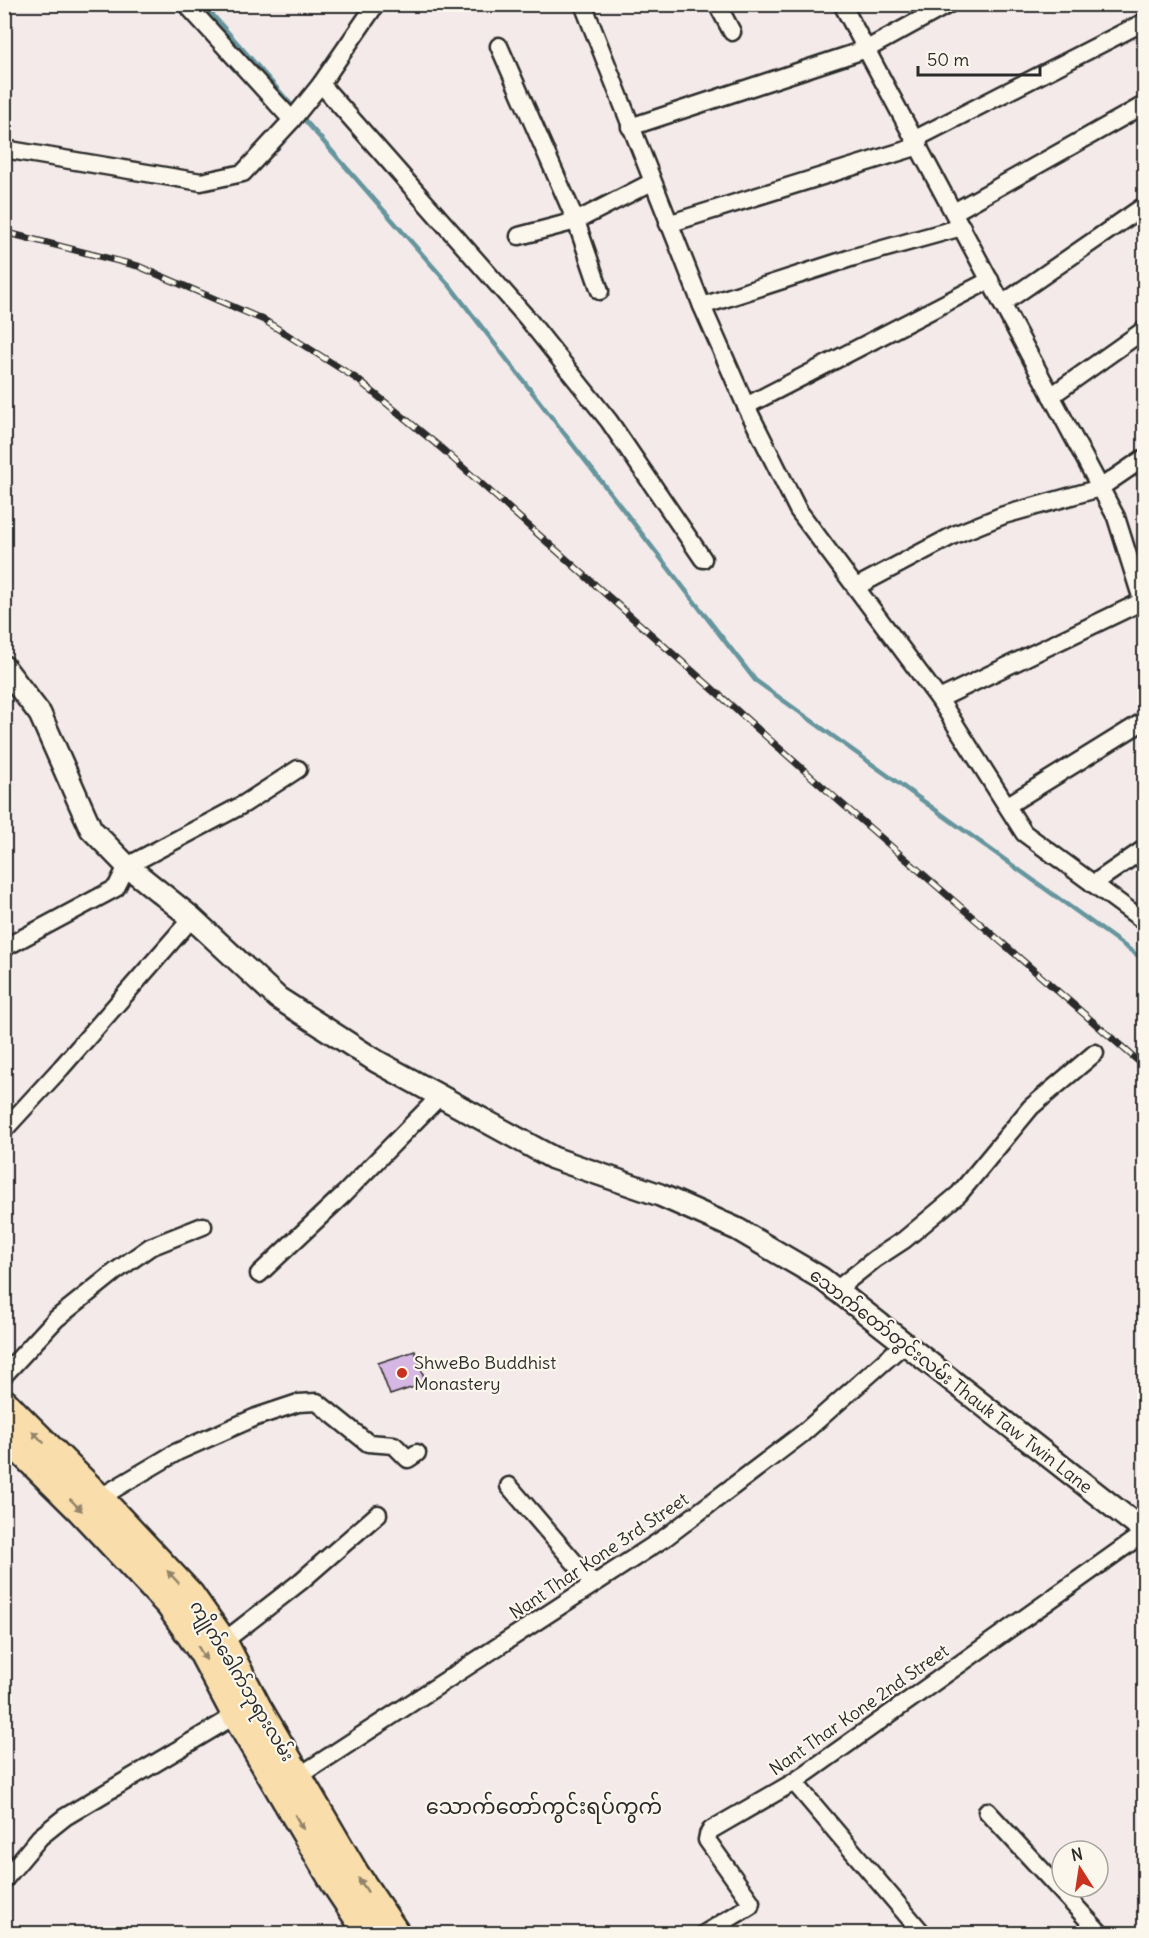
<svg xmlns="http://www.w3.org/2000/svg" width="1149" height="1938" font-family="Delius,'Noto Sans Myanmar',sans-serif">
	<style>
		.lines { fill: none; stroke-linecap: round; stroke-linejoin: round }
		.stream { stroke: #65959d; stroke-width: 4.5 }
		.building { fill: #d6b6e2; stroke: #2b2b2b; stroke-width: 1.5 }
		.minor-casing { stroke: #2b2b2b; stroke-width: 21 }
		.tertiary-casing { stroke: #2b2b2b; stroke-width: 26 }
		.primary-casing { stroke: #2b2b2b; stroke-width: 32 }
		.minor { stroke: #fbf7ec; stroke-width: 16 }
		.tertiary { stroke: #fbf7ec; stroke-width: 21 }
		.primary { stroke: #f9deab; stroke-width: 27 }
		.rail-casing { stroke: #2b2b2b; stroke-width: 7 }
		.rail { stroke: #fbf7ec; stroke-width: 4.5; stroke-dasharray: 14; stroke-linecap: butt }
		.oneway { fill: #92846b }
		.poi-dot { fill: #c8321e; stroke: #fbf7ec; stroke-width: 2 }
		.labels { text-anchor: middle; stroke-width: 4.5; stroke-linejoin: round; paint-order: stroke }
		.poi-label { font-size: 18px; fill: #2b2b2b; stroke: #fbf7ec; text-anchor: start }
		.street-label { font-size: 18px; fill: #2b2b2b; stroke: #fbf7ec }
		.quarter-label { font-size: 21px; fill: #2b2b2b; stroke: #fbf7ec }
	</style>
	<rect width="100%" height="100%" fill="#f4eaea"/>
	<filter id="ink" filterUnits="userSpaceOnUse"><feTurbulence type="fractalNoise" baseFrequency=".0167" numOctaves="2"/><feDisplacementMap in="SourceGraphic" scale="12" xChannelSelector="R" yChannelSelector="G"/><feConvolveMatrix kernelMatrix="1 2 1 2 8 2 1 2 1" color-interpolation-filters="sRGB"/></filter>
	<g filter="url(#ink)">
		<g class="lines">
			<polyline class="stream" points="203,4 450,286 755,680 1144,960"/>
		</g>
		<polygon class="building" points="415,1351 426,1383 390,1395 378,1363"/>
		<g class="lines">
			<defs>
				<g id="minor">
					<polyline points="186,4 292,120"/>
					<polyline points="583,4 702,306 746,406 798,510 939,699 1024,833 1144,921"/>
					<polyline points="717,4 732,32"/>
					<polyline points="842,4 1116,517 1144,606"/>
					<polyline points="499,46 576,221 519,236"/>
					<polyline points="321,84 527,318 609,421 703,559"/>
					<polyline points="630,127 867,49 949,4"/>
					<polyline points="915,139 1144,22"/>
					<polyline points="4,149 201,182 243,173 292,120 321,84 376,4"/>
					<polyline points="954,212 1144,105"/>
					<polyline points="668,224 919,146"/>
					<polyline points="600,291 576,221 652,182"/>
					<polyline points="1002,304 1144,206"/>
					<polyline points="702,306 854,257 962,227"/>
					<polyline points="1051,396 1144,330"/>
					<polyline points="746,406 990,280"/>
					<polyline points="856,587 954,535 1004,515 1100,488 1144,458"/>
					<polyline points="939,699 1143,601"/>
					<polyline points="1008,805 1144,721"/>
					<polyline points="1093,884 1144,849"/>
					<polyline points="4,948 116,888 127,866 244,804 298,769"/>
					<polyline points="4,1130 61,1068 192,918"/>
					<polyline points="259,1274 344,1194 440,1096"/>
					<polyline points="836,1290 875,1259 904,1240 959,1194 1031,1107 1095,1053"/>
					<polyline points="4,1375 56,1319 116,1271 150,1247 203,1226"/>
					<polyline points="509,1486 593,1584"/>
					<polyline points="99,1498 177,1452 256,1417 298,1403 317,1402 368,1443 394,1445 408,1459 417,1453"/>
					<polyline points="223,1642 300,1582 378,1514"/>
					<polyline points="290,1782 666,1537 802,1434 904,1344"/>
					<polyline points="794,1782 923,1934"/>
					<polyline points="987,1811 1101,1934"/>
					<polyline points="4,1880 40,1837 65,1817 236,1715"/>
					<polyline points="704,1934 750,1906 751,1902 707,1840 708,1835 711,1830 794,1782 1144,1533"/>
				</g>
				<polyline id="tertiary" points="4,667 40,714 91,829 127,866 192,918 278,998 376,1061 553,1158 660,1195 737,1229 821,1278 1144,1531"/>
				<g id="primary">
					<polyline points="4,1403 99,1498 190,1595 223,1642 257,1707 355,1874 396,1934"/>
					<polyline points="4,1434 80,1509 170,1605 202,1651 236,1715 335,1883 369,1934"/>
				</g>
			</defs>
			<use href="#minor" class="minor-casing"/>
			<use href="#tertiary" class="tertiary-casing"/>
			<use href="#primary" class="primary-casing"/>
			<use href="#minor" class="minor"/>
			<use href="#tertiary" class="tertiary"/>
			<use href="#primary" class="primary"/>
			<defs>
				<polyline id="rail" points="4,232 138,266 264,320 357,379 441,448 840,802 1144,1066"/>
			</defs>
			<use href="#rail" class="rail-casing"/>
			<use href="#rail" class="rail"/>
		</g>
		<defs><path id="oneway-solid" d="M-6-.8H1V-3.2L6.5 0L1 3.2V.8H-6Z" transform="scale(1.5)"/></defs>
		<g class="oneway">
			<use href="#oneway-solid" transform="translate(38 1437) rotate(-135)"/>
			<use href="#oneway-solid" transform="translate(76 1505) rotate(45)"/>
			<use href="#oneway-solid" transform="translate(173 1577) rotate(-133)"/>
			<use href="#oneway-solid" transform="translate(202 1653) rotate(59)"/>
			<use href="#oneway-solid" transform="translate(299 1822) rotate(60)"/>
			<use href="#oneway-solid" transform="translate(363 1885) rotate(-124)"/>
		</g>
	</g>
	<circle class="poi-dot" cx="402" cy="1373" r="6"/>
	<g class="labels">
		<g class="poi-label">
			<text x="414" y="1369">ShweBo Buddhist<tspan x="414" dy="21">Monastery</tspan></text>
		</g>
		<g class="street-label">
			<text transform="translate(951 1381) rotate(38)" y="6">သောက်တော်တွင်းလမ်း Thauk Taw Twin Lane</text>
			<text transform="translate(599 1556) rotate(-34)" y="6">Nant Thar Kone 3rd Street</text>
			<text transform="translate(242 1681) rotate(59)" y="6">ကျိုက်ခေါက်ဘုရားလမ်း</text>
			<text transform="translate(859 1710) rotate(-35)" y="6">Nant Thar Kone 2nd Street</text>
		</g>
		<g class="quarter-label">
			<text x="544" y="1814">သောက်တော်ကွင်းရပ်ကွက်</text>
		</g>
	</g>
	<rect width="1149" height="1938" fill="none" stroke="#fbf7ec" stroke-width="24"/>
	<rect x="12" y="12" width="1125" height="1914" fill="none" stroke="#2b2b2b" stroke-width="2" filter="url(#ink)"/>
	<g transform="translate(1080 1869) rotate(348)"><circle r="28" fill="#fbf7ec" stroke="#a8a59f" stroke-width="1.5"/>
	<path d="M0-4.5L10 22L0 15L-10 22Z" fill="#c8321e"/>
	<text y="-9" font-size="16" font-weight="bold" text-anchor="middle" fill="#2b2b2b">N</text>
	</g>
	<path d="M918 66v9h122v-9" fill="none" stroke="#2b2b2b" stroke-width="3"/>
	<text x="927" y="66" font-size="18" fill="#2b2b2b" stroke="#fbf7ec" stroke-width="4.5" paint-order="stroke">50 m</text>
</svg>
